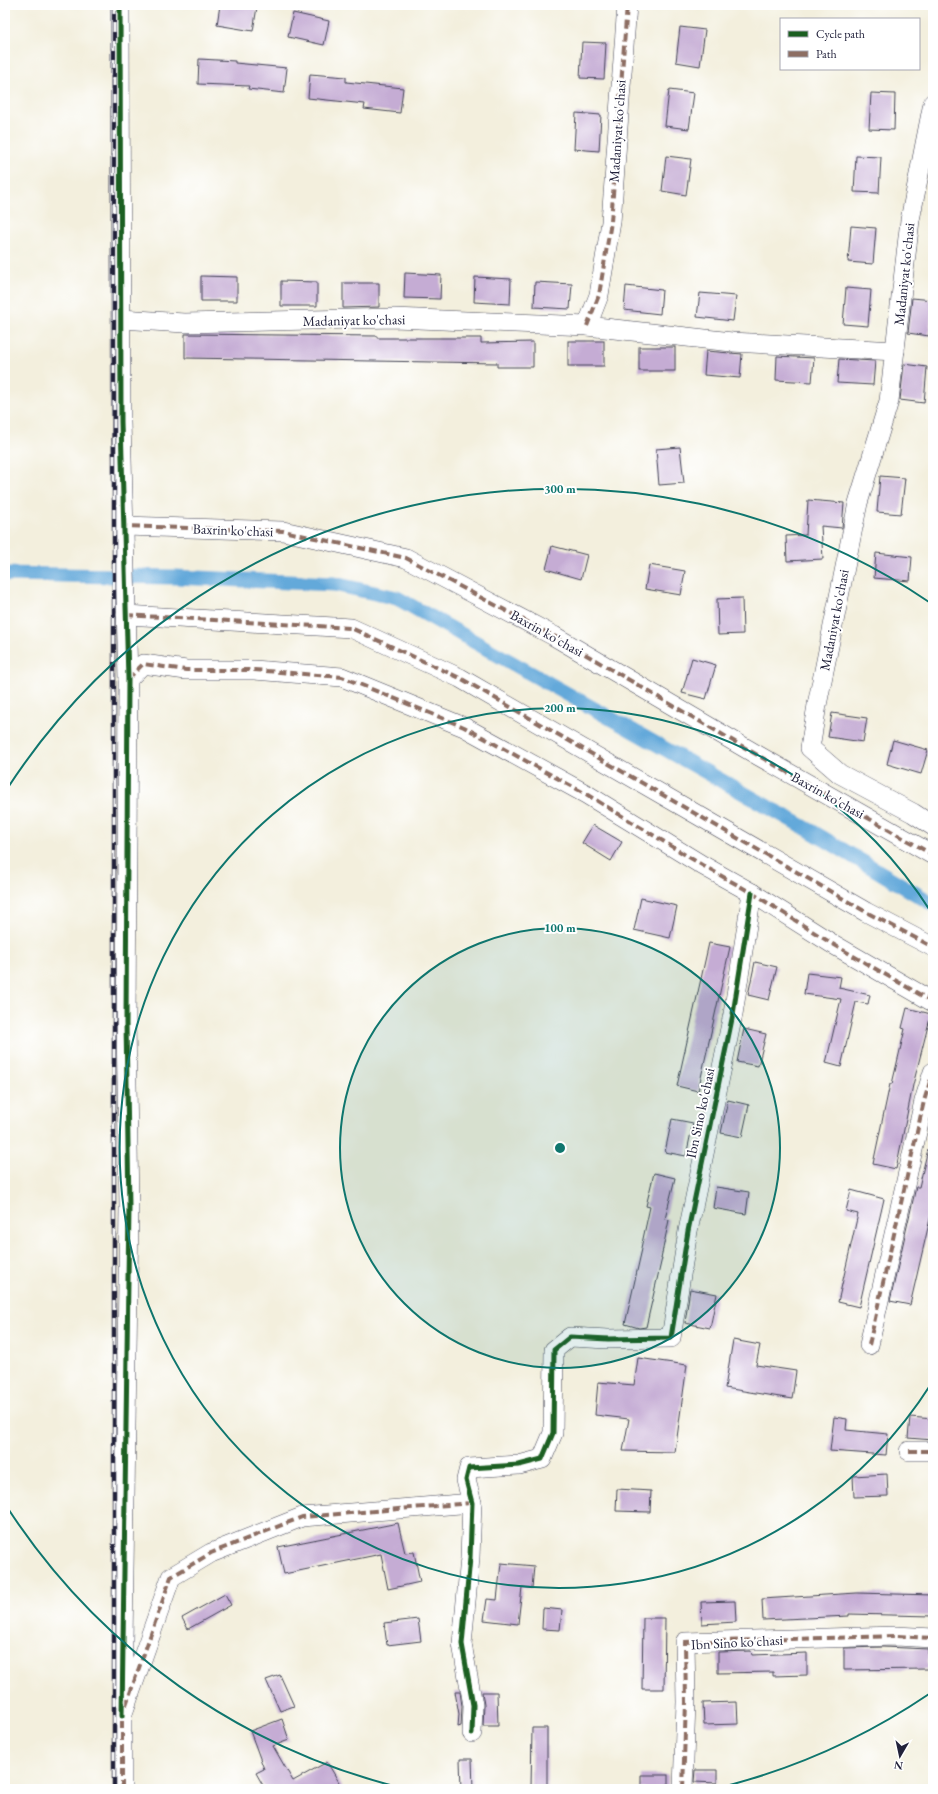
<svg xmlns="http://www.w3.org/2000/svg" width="938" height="1794" font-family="'EB Garamond',serif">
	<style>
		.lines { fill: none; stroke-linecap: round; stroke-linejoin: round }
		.canal { stroke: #64a9da; stroke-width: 15 }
		.building { fill: #c5acd4 }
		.minor-casing { stroke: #414153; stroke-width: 20 }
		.minor { stroke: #fff; stroke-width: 19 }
		.rail-casing { stroke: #22223b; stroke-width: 4.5 }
		.rail { stroke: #fff; stroke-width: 3; stroke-dasharray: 9; stroke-linecap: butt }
		.quiet { stroke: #8d6e63; stroke-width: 4; stroke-dasharray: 8 4; stroke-linecap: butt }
		.cycleway-casing { stroke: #fff; stroke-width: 8 }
		.cycleway { stroke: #1b5e20; stroke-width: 5 }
		.ring { fill: none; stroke: #0f766e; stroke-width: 2 }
		.labels { text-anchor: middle; stroke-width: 4; stroke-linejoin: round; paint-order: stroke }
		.street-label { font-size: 14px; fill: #22223b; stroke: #fff }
		.centre { fill: #0f766e; stroke: #fff; stroke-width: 2 }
		.ring-label { font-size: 12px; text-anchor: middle; font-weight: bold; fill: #0f766e; stroke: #fff; stroke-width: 4; stroke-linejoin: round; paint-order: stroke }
	</style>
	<rect width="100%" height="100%" fill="#fff"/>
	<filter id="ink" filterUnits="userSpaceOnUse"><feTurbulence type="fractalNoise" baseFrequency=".025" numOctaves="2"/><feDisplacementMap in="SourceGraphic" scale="8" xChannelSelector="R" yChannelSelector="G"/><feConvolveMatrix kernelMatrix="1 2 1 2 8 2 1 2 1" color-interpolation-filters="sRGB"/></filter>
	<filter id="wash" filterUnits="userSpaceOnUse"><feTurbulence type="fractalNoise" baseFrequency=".012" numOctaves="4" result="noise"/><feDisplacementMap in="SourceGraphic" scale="16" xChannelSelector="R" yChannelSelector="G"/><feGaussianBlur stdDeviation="0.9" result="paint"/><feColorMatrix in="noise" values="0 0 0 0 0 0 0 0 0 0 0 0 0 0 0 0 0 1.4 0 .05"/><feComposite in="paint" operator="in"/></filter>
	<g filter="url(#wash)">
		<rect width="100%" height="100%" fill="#f3efdd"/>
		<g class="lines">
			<polyline class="canal" points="5,574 174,577 334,584 397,598 811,831 933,904"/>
		</g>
		<g id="blocks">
			<g class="building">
				<polygon points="220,5 257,7 253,31 217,25"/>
				<polygon points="293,13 329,21 324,45 288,37"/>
				<polygon points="680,27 705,30 700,66 676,62"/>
				<polygon points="582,42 606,43 604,79 580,78"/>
				<polygon points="199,59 235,61 235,63 287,68 284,93 248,89 249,86 198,84"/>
				<polygon points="310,74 346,77 346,82 403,88 400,113 364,109 365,104 308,98"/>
				<polygon points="669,90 694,93 689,129 665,126"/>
				<polygon points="871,93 895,94 894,130 869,129"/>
				<polygon points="576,113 601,115 599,151 574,149"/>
				<polygon points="666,156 691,159 686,195 662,191"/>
				<polygon points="856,156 881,157 879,193 854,192"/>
				<polygon points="851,226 876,228 873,264 848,262"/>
				<polygon points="405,273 441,275 440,299 404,298"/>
				<polygon points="201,276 237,277 237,301 201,301"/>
				<polygon points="475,277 511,279 510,304 474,302"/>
				<polygon points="281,281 317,282 317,306 281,306"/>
				<polygon points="535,282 572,284 570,309 534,307"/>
				<polygon points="343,283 379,283 379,307 343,308"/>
				<polygon points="626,286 662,290 660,314 624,310"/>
				<polygon points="846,288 871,290 868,326 843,324"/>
				<polygon points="700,293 736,296 733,321 697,317"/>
				<polygon points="912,298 933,300 929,336 908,333"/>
				<polygon points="185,334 377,336 377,338 481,338 481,343 533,342 533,367 497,367 497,363 185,358"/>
				<rect x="568" y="341" width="36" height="25"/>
				<rect x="639" y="347" width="36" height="24"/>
				<polygon points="706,351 742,354 740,378 704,375"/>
				<polygon points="777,356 814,358 812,382 776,380"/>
				<polygon points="839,359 875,361 873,385 837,383"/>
				<polygon points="904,364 927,367 924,403 900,400"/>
				<polygon points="680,447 684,483 659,485 656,449"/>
				<polygon points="880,476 905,478 901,514 877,512"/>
				<polygon points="808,500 844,503 842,528 821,526 823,559 787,561 786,536 806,535"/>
				<polygon points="552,546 587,555 581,579 546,569"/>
				<polygon points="876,553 912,557 910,581 874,578"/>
				<polygon points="649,565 685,571 681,595 645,589"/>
				<polygon points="742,598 743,634 718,635 717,599"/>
				<polygon points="692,658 716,665 706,699 682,693"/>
				<polygon points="832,713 867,718 863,742 828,737"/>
				<polygon points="893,740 928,750 921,774 887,764"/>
				<polygon points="593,825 622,842 611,861 582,843"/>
				<polygon points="641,898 677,906 670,938 634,930"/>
				<polygon points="709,943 730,947 698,1091 677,1086"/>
				<polygon points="755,962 777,967 769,1000 748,995"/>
				<polygon points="807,973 841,977 839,988 870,995 868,1004 856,1002 841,1067 826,1063 841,999 804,994"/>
				<polygon points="907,1008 931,1014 913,1085 896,1169 873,1164 890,1084 892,1084 905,1029 902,1028"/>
				<polygon points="744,1029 766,1034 758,1066 737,1062"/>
				<polygon points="728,1100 749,1105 742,1137 721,1133"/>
				<polygon points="672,1119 693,1123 686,1156 665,1152"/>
				<polygon points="928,1149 933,1149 933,1206 910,1305 890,1301 916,1187 919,1187"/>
				<polygon points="654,1173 675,1178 665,1219 669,1220 661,1258 662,1258 646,1327 639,1328 625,1324 642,1249 641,1248 650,1207 646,1206"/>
				<polygon points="716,1187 749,1192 746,1214 713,1208"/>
				<polygon points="851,1190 884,1199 859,1307 838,1302 858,1214 846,1211"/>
				<polygon points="690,1289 717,1294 710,1328 685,1323"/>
				<polygon points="733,1340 760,1345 756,1365 796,1371 792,1399 725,1388"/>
				<polygon points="638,1358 687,1365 675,1452 623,1451 629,1419 595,1415 598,1382 634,1385"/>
				<polygon points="834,1417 847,1419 846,1430 888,1434 886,1455 830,1451"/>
				<polygon points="910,1417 933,1419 933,1440 908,1438"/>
				<polygon points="887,1474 888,1496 854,1497 853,1476"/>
				<polygon points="617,1489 651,1491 650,1512 616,1511"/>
				<polygon points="398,1523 405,1553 414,1552 420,1582 388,1589 381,1554 284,1574 278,1547"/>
				<polygon points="501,1563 534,1566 532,1588 522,1587 518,1624 484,1620 487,1599 497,1600"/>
				<polygon points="857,1593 933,1595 933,1616 849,1614 849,1616 763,1620 762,1599"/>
				<polygon points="225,1594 231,1605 188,1629 182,1618"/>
				<polygon points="735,1601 736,1622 702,1624 701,1602"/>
				<polygon points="543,1608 562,1610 560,1630 542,1629"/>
				<polygon points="643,1618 665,1618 664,1689 642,1689"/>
				<polygon points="418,1619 421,1641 387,1645 384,1623"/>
				<polygon points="883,1647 928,1649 928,1669 844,1670 844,1648"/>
				<polygon points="751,1651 752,1655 807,1653 807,1675 773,1676 773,1672 718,1673 718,1652"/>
				<polygon points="280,1675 294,1706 280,1711 266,1680"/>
				<polygon points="455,1692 460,1692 462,1706 461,1726 458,1727 459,1714"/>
				<polygon points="482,1692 497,1692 498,1726 483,1726 484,1705"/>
				<polygon points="737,1702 738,1724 704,1725 703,1703"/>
				<polygon points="282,1719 289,1740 273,1746 293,1781 327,1762 343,1789 265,1789 256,1773 264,1769 250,1731"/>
				<polygon points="532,1728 547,1728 547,1789 531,1789"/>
				<polygon points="460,1759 472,1759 473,1789 461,1789"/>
				<polygon points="695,1770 717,1770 717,1783 694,1782"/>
				<rect x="641" y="1775" width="27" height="14"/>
			</g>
		</g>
	</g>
	<g filter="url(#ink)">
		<use href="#blocks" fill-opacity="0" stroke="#414153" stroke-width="1"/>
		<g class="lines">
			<defs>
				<g id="minor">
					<polyline points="120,5 121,422 128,679 126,1023 129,1207 122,1716"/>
					<polyline points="933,103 910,220 889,401 858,503 817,705 810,748 840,774 913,813 933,826"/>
					<polyline points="121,319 184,323 394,318 587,326 732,342 895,351"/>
					<polyline points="587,326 599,295 611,222 627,5"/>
					<polyline points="124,526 283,531 406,558 554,636 759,756 933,855"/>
					<polyline points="126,615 351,628 460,678 866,912 933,947"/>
					<polyline points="128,679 143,664 186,670 254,670 342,677 464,727 586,794 702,865 752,893 831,943 933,1002"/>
					<polyline points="869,1345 924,1101 933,1072"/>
					<polyline points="909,1451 933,1451"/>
					<polyline points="472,1733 473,1705 462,1644 470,1558 472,1503 466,1480 469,1468 519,1465 542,1459 553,1433 554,1350 570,1337 608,1339 671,1338 688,1231 733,1014 752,893"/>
					<polyline points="122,1789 122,1716 171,1577 211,1553 302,1517 472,1503"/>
					<polyline points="683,1789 686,1702 685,1642 896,1636 933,1638"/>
				</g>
			</defs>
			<use href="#minor" class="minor-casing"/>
			<use href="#minor" class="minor"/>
			<defs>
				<polyline id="rail" points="114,5 114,1789"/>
			</defs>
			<use href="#rail" class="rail-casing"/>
			<use href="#rail" class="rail"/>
			<g class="quiet">
				<polyline points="587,326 599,295 611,222 627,5"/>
				<polyline points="124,530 124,526 283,531 406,558 554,636 759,756 933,855"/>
				<polyline points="126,615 351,628 460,678 866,912 933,947"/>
				<polyline points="128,679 143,664 186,670 254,670 342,677 464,727 586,794 702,865 752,893 831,943 933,1002"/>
				<polyline points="869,1345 924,1101 933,1072"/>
				<polyline points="909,1451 933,1451"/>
				<polyline points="122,1789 122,1716 171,1577 211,1553 302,1517 472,1503"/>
				<polyline points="683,1789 686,1702 685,1642 896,1636 933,1638"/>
			</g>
			<defs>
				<g id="cycleway">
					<polyline points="120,5 121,422 128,679 126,1023 129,1207 122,1716"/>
					<polyline points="472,1733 473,1705 462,1644 470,1558 472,1503 466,1480 469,1468 519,1465 542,1459 553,1433 554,1350 570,1337 608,1339 671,1338 688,1231 733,1014 752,893"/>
				</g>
			</defs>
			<use href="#cycleway" class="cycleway-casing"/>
			<use href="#cycleway" class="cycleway"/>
		</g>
	</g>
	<circle cx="560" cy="1148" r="220" fill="#0f766e" fill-opacity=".12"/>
	<g class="ring">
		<circle cx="560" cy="1148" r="220"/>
		<path d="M931 1384A440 440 0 1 1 931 912"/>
		<path d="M929 1694A659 659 0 0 1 714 1789M406 1789A659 659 0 0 1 7 1507M7 789A659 659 0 0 1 929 602"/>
	</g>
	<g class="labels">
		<g class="street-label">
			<text transform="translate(617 131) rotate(-86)" y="5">Madaniyat ko'chasi</text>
			<text transform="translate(904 274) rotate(-84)" y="5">Madaniyat ko'chasi</text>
			<text transform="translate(354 320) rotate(-1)" y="5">Madaniyat ko'chasi</text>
			<text transform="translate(233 530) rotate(2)" y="5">Baxrin ko'chasi</text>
			<text transform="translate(834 620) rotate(-79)" y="5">Madaniyat ko'chasi</text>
			<text transform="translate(547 633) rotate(29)" y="5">Baxrin ko'chasi</text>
			<text transform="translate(828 795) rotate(29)" y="5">Baxrin ko'chasi</text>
			<text transform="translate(700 1113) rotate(-78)" y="5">Ibn Sino ko'chasi</text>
			<text transform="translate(737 1642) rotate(-3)" y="5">Ibn Sino ko'chasi</text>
		</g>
	</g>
	<circle cx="560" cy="1148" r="6" class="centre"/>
	<g class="ring-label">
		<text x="560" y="493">300 m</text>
		<text x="560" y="712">200 m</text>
		<text x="560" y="932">100 m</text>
	</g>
	<rect width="938" height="1794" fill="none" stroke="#fff" stroke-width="20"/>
	<rect x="780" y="18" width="140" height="52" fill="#ffffff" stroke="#a7a7b1"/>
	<rect x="788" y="31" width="20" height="6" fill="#1b5e20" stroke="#a7a7b1"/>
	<text x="816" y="38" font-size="12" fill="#22223b">Cycle path</text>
	<rect x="788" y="51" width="20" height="6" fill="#8d6e63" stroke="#a7a7b1"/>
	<text x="816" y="58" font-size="12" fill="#22223b">Path</text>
	<g transform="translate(900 1756) rotate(189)" stroke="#ffffff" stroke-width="3" paint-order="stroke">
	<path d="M0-3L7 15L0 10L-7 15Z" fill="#22223b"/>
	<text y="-6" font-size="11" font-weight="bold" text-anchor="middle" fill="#22223b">N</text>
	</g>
</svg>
